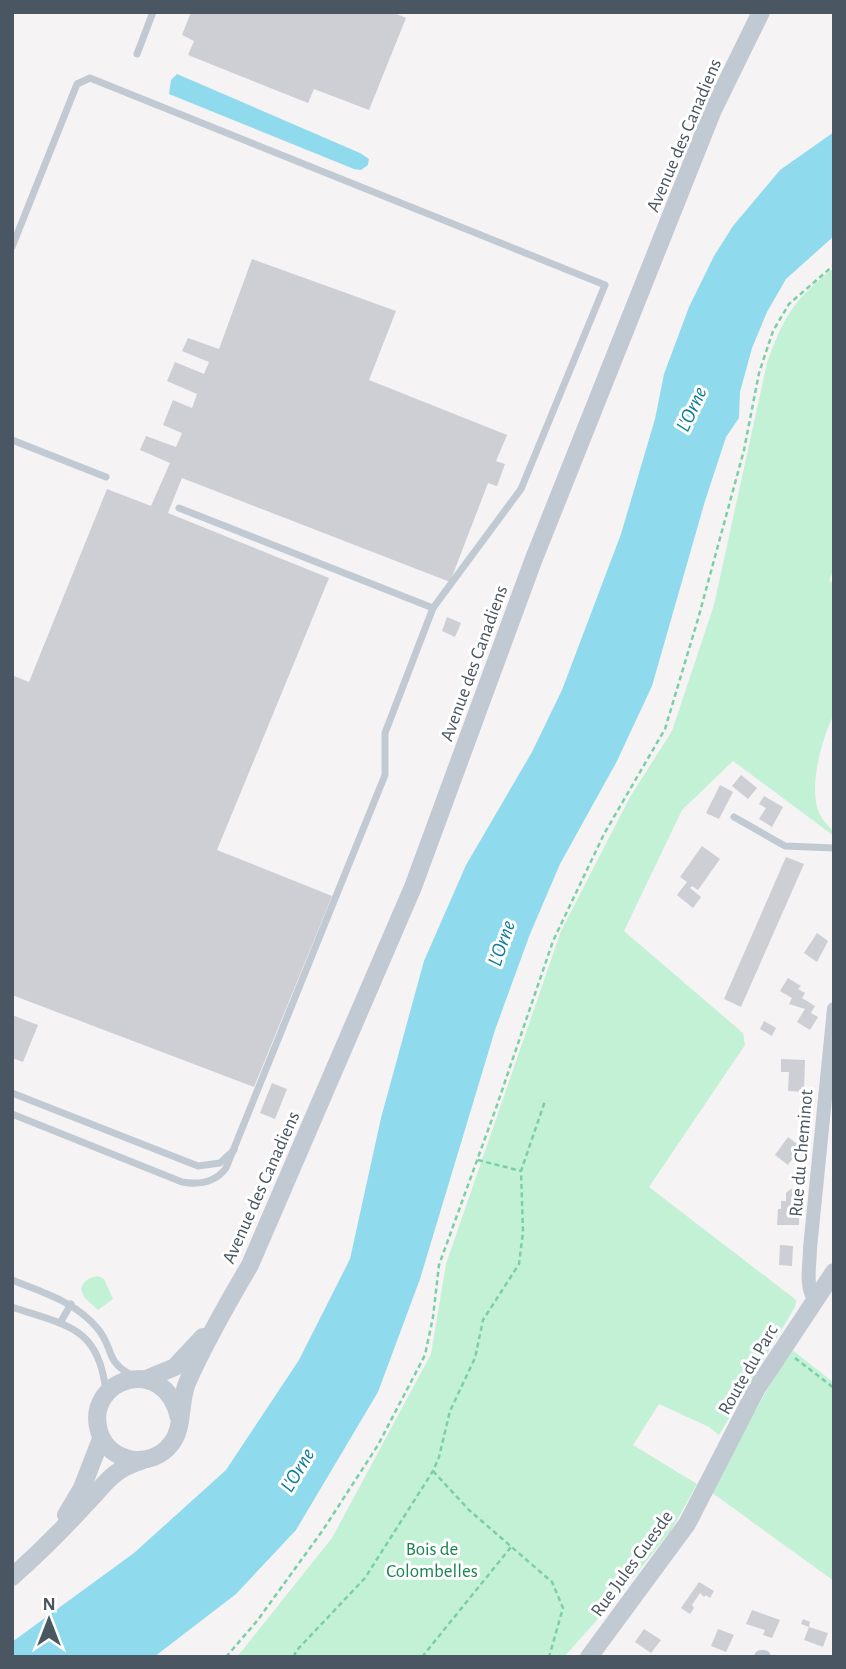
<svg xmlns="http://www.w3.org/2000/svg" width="846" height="1669" font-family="'Alegreya Sans',sans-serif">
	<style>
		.green { fill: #c3f1d5 }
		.water { fill: #90daee }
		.building { fill: #cdcfd5 }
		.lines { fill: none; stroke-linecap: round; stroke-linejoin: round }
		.path { stroke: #7ad0a6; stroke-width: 2.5; stroke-dasharray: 5 3.5; stroke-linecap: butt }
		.service { stroke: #c1cad2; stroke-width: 7 }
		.minor { stroke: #c1cad2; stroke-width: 14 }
		.tertiary { stroke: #c1cad2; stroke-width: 18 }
		.labels { text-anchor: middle; stroke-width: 6; stroke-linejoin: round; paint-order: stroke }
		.street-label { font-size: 19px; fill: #4a5661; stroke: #fff }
		.park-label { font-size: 19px; fill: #17864f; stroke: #fff }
		.water-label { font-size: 21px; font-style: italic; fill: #0c7c9b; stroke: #fff }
	</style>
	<rect width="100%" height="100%" fill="#f5f3f3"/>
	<g class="green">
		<path d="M834 268V570L829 580 834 584V714C822 738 809 785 818 810 820 818 829 826 834 833V836L733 761 682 810 624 931 743 1033 745 1045 649 1187 796 1300 795 1307 719 1435 709 1427 659 1404 633 1445 697 1484 672 1529 621 1593 564 1657H237L332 1538 431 1354 446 1264 561 931 630 797 672 731 714 605 767 363C783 317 795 298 834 268Z"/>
		<path d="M98 1276 104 1279 113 1299 98 1310 84 1297 81 1289C84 1280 89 1278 98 1276Z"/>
		<polygon points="790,1348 834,1383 834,1581 711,1492"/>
	</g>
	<g class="water">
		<polygon points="177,74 360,153 369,159 368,165 361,170 354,169 169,94 171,80"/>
		<polygon points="834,132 834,236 786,279 767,312 752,348 740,392 739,418 726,437 705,501 652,686 617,761 560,864 530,934 495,1030 420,1279 378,1392 296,1530 236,1594 154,1657 12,1657 12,1642 134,1553 226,1470 299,1360 350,1259 381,1118 424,961 466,865 532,752 562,690 621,534 655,419 664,374 689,307 714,256 733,226 780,170"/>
	</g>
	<g class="building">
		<polygon points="191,12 392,12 406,18 369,110 314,89 308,103 188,55 194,41 182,35"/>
		<polygon points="252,259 396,311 369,380 507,435 496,461 505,464 497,486 488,483 450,582 182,478 168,513 329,578 217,850 332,896 254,1087 12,995 12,675 29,682 107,489 151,506 170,463 140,450 146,436 176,447 182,433 163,425 173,400 192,408 197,394 167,381 175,362 204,374 209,362 182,351 188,338 219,349"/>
		<polygon points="447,617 461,623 455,637 442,631"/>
		<polygon points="741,775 757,788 748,799 732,786"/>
		<polygon points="720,785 733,792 719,819 706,813"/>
		<polygon points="764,796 783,807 772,827 759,819 766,808 759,804"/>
		<polygon points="702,846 720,859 698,890 692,886 690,888 701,897 693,908 677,895 687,882 680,877"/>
		<polygon points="786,857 804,864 741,1007 724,999"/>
		<polygon points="817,933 828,941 817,962 804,953"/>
		<polygon points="788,978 801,986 798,989 805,993 802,998 815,1006 811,1013 818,1017 810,1030 797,1022 805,1009 789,1004 792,998 780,991"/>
		<polygon points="12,1015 38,1025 23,1062 12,1058"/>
		<polygon points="764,1021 776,1028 772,1036 760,1029"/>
		<polygon points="781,1059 805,1060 804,1092 788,1091 789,1072 781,1072"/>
		<polygon points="272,1083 287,1089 275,1119 260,1113"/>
		<polygon points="788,1137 801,1147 788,1165 775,1155"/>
		<polygon points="791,1189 800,1189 797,1215 799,1215 799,1225 777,1225 778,1209 781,1209 781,1201 786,1201 786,1193"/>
		<polygon points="780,1245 793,1246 792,1266 779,1265"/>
		<polygon points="699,1582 714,1591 710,1598 706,1595 704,1597 700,1593 692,1605 694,1608 690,1614 681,1608"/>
		<polygon points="752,1610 780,1620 772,1638 763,1635 765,1630 746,1624"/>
		<polygon points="803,1619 810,1622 809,1627 828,1633 823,1647 804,1640 809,1627 801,1624"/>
		<polygon points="644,1629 661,1640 651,1653 635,1642"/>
		<polygon points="718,1629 734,1635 726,1652 711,1646"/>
	</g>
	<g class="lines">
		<g class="path">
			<polyline points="478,1160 521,1171"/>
			<polyline points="795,1358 834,1388"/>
			<polyline points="433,1471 469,1510 552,1582 563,1608 549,1657"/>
			<polyline points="226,1657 257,1621 323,1530 378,1445 425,1355 433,1317 439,1265 496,1108 553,941 604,834 665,729 698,619 744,450 759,373 773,331 789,304 834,265"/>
			<polyline points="294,1657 296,1651 365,1578 433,1471 439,1457 450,1411 475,1358 483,1320 519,1264 523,1232 521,1171 545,1101"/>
			<polyline points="422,1657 511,1547"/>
		</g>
		<g class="service">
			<polyline points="137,54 153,12"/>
			<path d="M12 247 77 84 90 78 605 285 521 489 433 608 385 733V775L226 1168C215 1183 199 1185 182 1182L12 1114"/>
			<polyline points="12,440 106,477"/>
			<polyline points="179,508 433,608"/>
			<polyline points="734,817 785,846 834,848"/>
			<polyline points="12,1093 198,1166 220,1163 234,1150"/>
			<path d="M12 1280C44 1293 76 1302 98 1329 115 1350 104 1361 133 1376"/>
			<path d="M12 1307C67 1326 99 1326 106 1392"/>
			<polyline points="60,1323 71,1304"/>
		</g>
		<g class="minor">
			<path d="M814 1299C805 1285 810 1264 810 1248L834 1009"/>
			<polyline points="761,1657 764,1657"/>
		</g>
		<g class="tertiary">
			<polyline points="146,1379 175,1367 203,1337"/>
			<path d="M179 1418C165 1352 84 1379 99 1431 108 1463 151 1470 171 1444 184 1428 179 1403 187 1383 205 1342 227 1304 250 1265L413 887 533 561 713 110 761 12"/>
			<polyline points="66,1515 82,1488 101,1439"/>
			<path d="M12 1577C38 1554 63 1529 86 1504 106 1483 112 1470 141 1461"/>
			<polyline points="589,1657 687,1524 757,1388 834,1272"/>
		</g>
	</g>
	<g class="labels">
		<g class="street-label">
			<text transform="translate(683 135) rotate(-67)" y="7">Avenue des Canadiens</text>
			<text transform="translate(473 663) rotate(-70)" y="7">Avenue des Canadiens</text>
			<text transform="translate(800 1153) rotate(-85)" y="7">Rue du Cheminot</text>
			<text transform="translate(260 1187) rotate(-66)" y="7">Avenue des Canadiens</text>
			<text transform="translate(747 1369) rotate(-60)" y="7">Route du Parc</text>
			<text transform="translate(631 1563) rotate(-54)" y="7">Rue Jules Guesde</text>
		</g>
		<g class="park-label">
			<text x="432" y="1555">Bois de<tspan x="432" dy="22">Colombelles</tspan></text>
		</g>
		<g class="water-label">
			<text transform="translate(691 409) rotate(-65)" y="7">L'Orne</text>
			<text transform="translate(501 943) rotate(-71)" y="7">L'Orne</text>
			<text transform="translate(297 1470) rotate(-59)" y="7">L'Orne</text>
		</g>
	</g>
	<rect width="846" height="1669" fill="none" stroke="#4a5661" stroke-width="28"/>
	<g transform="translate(49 1620)" stroke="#ffffff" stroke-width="5" paint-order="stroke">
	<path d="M0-5L12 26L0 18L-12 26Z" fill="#4a5661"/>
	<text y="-10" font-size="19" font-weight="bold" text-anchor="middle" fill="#4a5661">N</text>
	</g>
</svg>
